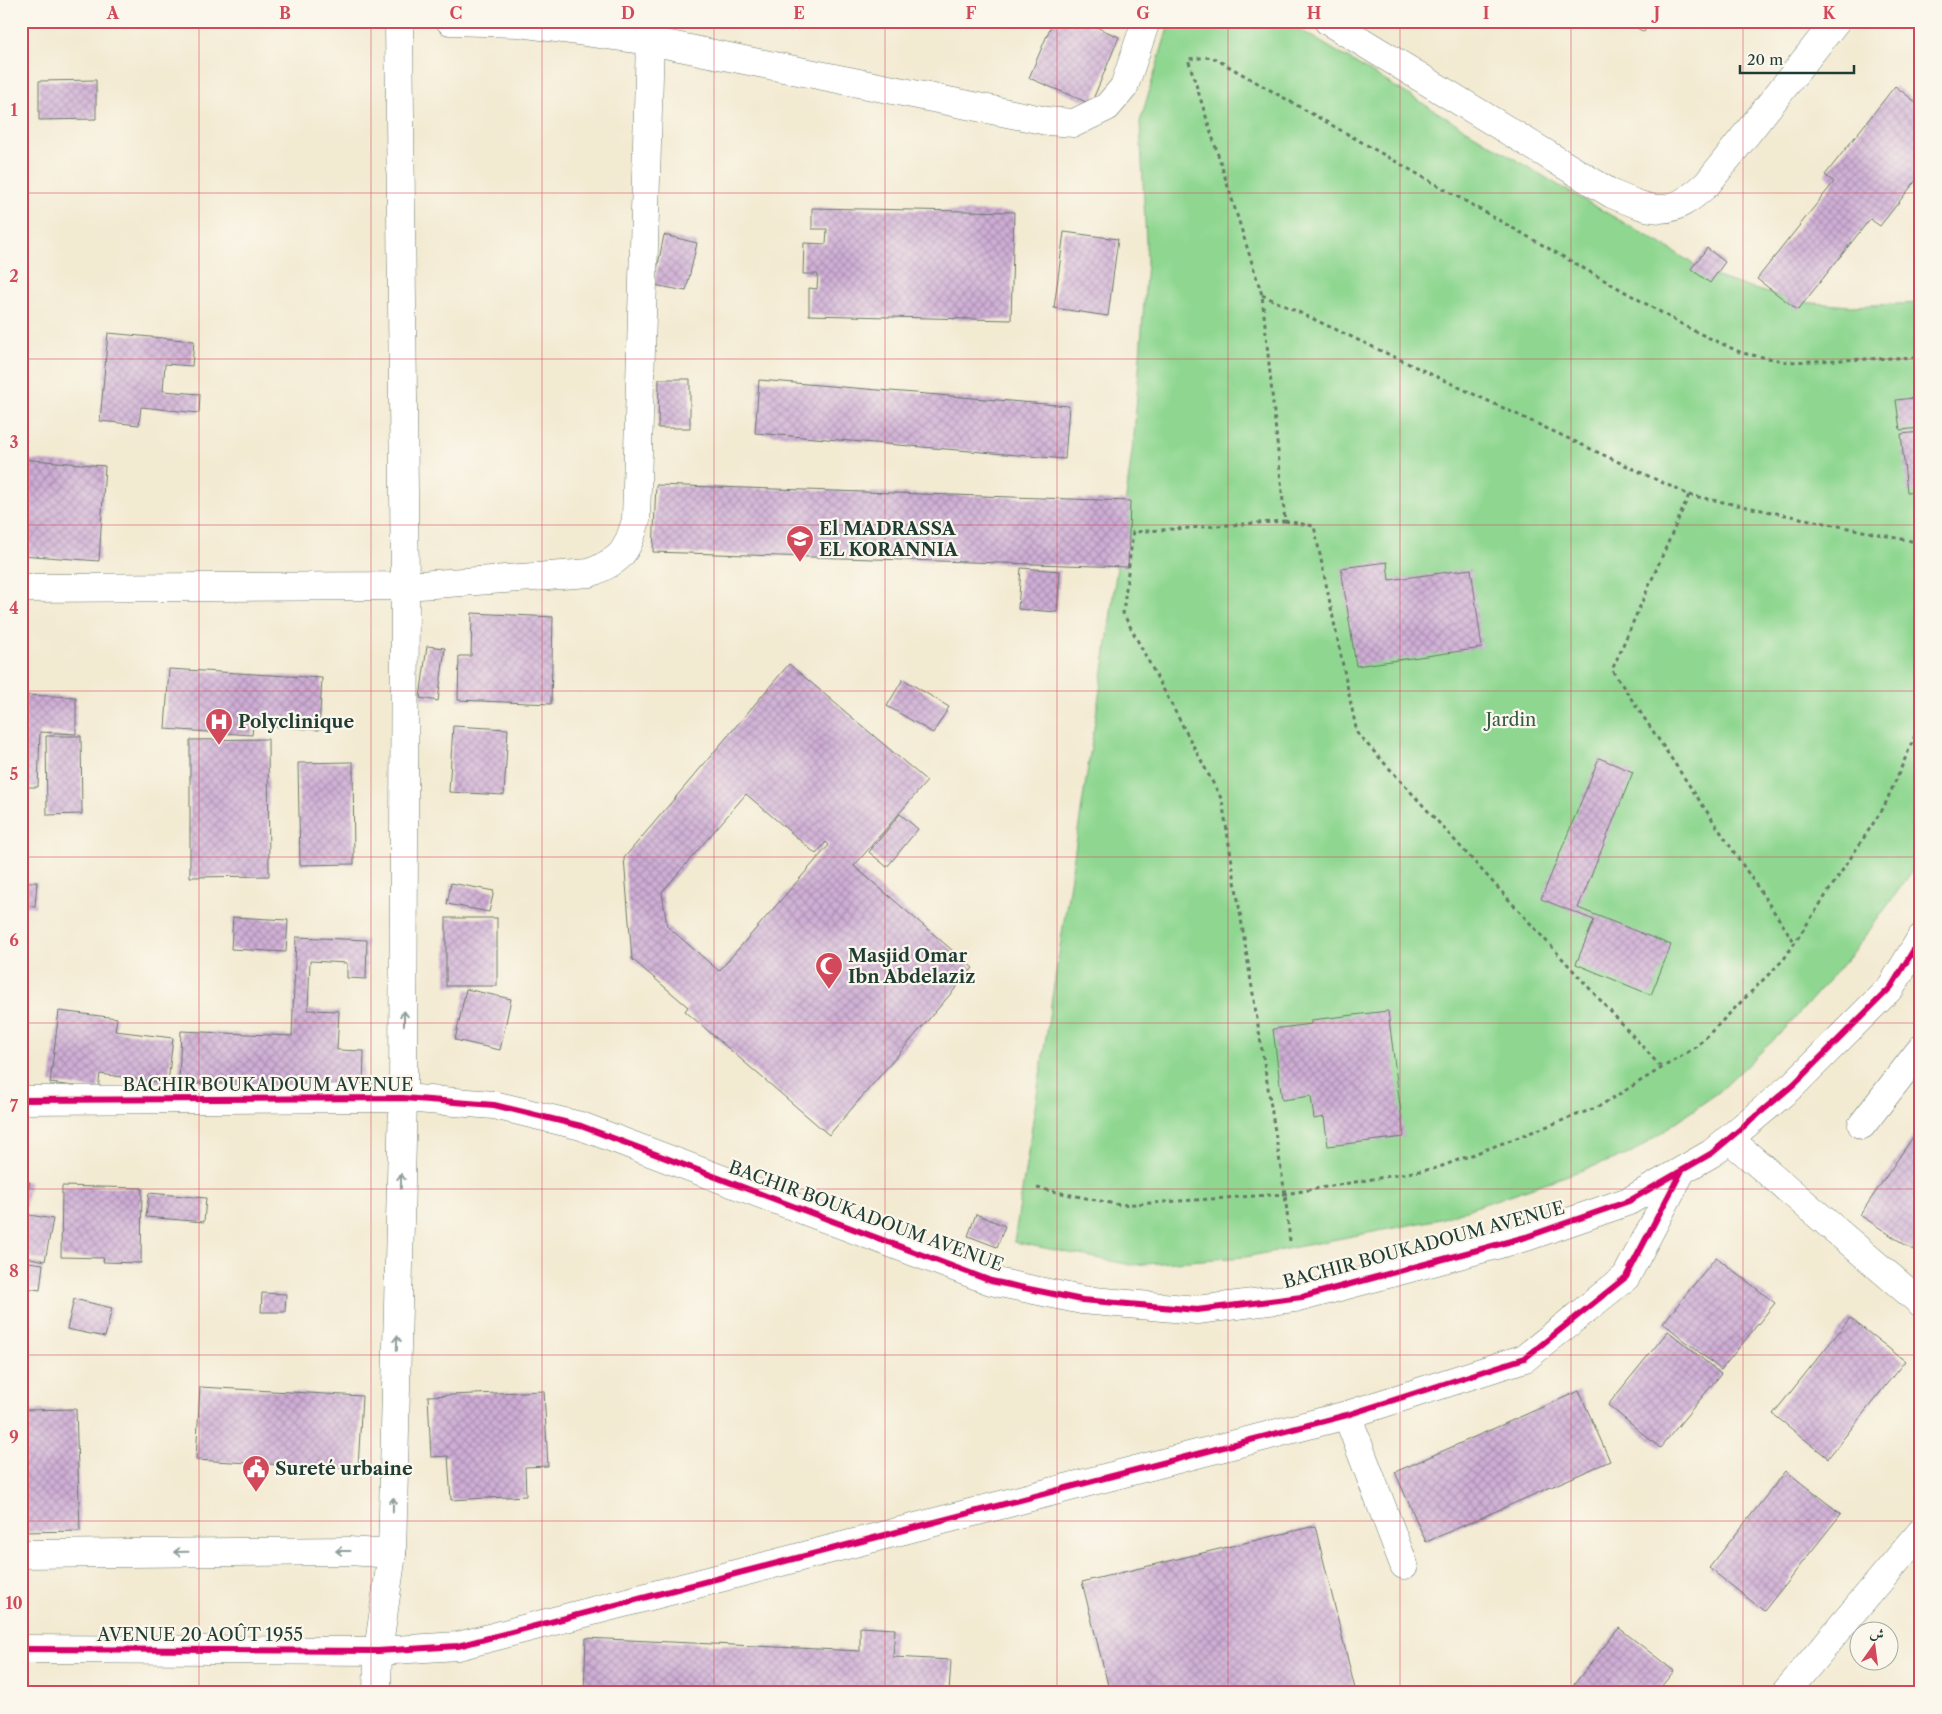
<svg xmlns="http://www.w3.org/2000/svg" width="1942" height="1714" font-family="'Libre Caslon Text',Amiri,serif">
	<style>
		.green { fill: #8fd791; stroke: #578a62 }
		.building { fill: url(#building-cross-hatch); fill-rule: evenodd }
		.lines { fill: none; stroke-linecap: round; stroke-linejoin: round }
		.minor-casing { stroke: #697a6b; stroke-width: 29 }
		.path { stroke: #697a6b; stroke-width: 3; stroke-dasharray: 4 4; stroke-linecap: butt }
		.minor { stroke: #fff; stroke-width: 28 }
		.cycleway-casing { stroke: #fbf7ec; stroke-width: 9 }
		.cycleway { stroke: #d6006c; stroke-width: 6 }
		.oneway { stroke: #8f9e9a }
		.grid { fill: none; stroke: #d1495b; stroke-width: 1; stroke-opacity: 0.55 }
		.labels { text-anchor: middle; stroke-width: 4.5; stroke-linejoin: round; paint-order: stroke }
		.poi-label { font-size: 18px; font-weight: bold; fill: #1f3d34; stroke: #fbf7ec; text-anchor: start }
		.park-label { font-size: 18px; fill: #355c47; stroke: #fbf7ec }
		.street-label { font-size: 18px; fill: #1f3d34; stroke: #fbf7ec }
		.neatline { fill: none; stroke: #d1495b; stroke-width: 2 }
		.grid-label { font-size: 16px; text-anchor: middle; font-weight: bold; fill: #d1495b }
	</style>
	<defs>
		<pattern id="building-cross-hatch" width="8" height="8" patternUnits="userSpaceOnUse" patternTransform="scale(1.25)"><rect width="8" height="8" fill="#cfadd6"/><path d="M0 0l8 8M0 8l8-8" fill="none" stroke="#a78eae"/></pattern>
	</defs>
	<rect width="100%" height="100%" fill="#fbf7ec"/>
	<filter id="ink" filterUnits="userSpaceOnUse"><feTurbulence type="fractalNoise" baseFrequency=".02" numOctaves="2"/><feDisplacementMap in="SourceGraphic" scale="10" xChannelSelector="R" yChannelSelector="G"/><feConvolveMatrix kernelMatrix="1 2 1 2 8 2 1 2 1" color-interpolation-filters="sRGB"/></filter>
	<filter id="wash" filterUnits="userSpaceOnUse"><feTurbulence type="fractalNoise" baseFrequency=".0096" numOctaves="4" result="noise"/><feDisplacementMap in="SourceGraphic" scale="20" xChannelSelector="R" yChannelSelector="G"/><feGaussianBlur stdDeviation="1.12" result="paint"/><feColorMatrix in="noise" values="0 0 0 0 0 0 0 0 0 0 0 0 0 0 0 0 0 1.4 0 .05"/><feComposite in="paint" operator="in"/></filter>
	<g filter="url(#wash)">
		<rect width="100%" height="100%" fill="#f3ead2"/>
		<polygon class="green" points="1170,21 1286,21 1568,191 1672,250 1708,274 1750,288 1802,302 1850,306 1921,303 1921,859 1856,949 1789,1025 1719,1092 1632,1153 1440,1219 1245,1257 1131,1265 1014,1242 1106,651 1134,436 1147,262 1140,122"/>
		<g id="blocks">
			<g class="building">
				<polygon points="1053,21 1082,21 1119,37 1091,104 1029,78"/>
				<polygon points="1625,21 1650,21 1644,32"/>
				<polygon points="96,80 96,119 39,120 39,81"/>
				<polygon points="1895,86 1921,106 1921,174 1880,226 1870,219 1798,310 1757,279 1834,182 1825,175"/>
				<polygon points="812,208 1014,212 1011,320 809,315 809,288 817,289 818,274 803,274 804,243 826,244 827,229 812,229"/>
				<polygon points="1064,232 1118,239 1108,316 1054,308"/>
				<polygon points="664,235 697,243 686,291 654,285"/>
				<polygon points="1707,248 1725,262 1710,283 1691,269"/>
				<polygon points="108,333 194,341 192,366 165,364 163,391 200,394 199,413 141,407 139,425 100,421"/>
				<polygon points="659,379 690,379 690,428 658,428"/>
				<polygon points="759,380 1069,406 1065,459 755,433"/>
				<polygon points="1921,397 1921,428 1900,430 1896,400"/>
				<polygon points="1921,432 1921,491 1907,492 1901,434"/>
				<polygon points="21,459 105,466 99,561 21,555"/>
				<polygon points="656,485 1130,501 1128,567 653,552"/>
				<polygon points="1387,562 1389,580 1471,569 1482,648 1356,666 1341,568"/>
				<polygon points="1021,568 1060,571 1057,612 1018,609"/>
				<polygon points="472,613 553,617 551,704 458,700 459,656 471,656"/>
				<polygon points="427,646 445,648 438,701 420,698"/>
				<path d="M789 664 927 781 854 866 973 968 829 1135 685 1011 688 1007 632 959 624 858ZM746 794 816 854 826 842 829 845 719 971 667 926 662 892Z"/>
				<polygon points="169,669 322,678 319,730 253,725 252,735 165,729"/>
				<polygon points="903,679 949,707 933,733 887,706"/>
				<polygon points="21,695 76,697 76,734 40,732 38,787 21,787"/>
				<polygon points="453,726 508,729 504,795 449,792"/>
				<polygon points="46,736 81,736 82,814 47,815"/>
				<polygon points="268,739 269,876 190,877 190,740"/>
				<polygon points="1599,758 1633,772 1578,908 1671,945 1651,995 1576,964 1594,920 1541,899"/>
				<polygon points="353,762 354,864 300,865 298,763"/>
				<polygon points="900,814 918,829 887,867 869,852"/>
				<polygon points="21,882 37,882 35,907 21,906"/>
				<polygon points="451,883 494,891 489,912 447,904"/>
				<polygon points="233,917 288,920 286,952 231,949"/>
				<rect x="446" y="918" width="51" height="68"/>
				<polygon points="296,937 367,940 366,979 347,978 347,963 310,961 308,1010 339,1011 337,1050 364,1051 363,1090 179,1082 181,1031 292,1036"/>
				<polygon points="466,989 511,999 500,1050 455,1040"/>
				<polygon points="59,1011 117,1018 115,1031 173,1038 168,1083 100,1074 98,1089 50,1083"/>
				<polygon points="1388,1011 1404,1137 1328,1146 1324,1117 1314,1119 1311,1096 1282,1100 1273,1029 1311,1024 1311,1020"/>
				<polygon points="1915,1134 1921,1137 1921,1238 1913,1250 1860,1215"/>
				<polygon points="21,1180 30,1182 24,1214 53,1219 45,1261 21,1256"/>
				<polygon points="62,1186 142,1188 141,1263 103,1262 104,1258 61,1257"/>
				<polygon points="149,1193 206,1198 204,1222 146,1217"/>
				<polygon points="976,1214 1005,1226 997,1247 968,1236"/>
				<polygon points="1716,1257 1775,1303 1721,1370 1663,1323"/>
				<polygon points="21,1261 43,1264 40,1290 21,1287"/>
				<polygon points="262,1293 286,1294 285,1312 261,1312"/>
				<polygon points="74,1299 112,1308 105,1337 67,1329"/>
				<polygon points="1850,1318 1905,1361 1828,1458 1773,1414"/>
				<polygon points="1668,1331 1721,1374 1660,1448 1608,1405"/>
				<polygon points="200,1387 362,1396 358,1469 196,1460"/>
				<polygon points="544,1391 548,1466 525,1467 526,1496 451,1500 448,1456 431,1457 428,1396"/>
				<polygon points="1579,1391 1610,1461 1426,1542 1395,1472"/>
				<polygon points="76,1409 80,1531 21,1532 21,1410"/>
				<polygon points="1786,1471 1841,1514 1764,1611 1709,1568"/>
				<polygon points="1315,1526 1356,1693 1110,1693 1082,1582"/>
				<polygon points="860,1627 895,1629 893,1657 951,1660 949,1693 584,1693 586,1638 860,1651"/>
				<polygon points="1619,1628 1674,1671 1656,1693 1567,1693"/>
			</g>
		</g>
	</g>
	<g filter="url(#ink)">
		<use href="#blocks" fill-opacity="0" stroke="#697a6b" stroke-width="1"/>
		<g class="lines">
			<defs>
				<g id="minor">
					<polyline points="450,21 518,23 650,41 1047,121 1074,123 1107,107 1124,87 1146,21"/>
					<path d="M1328 21 1612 194C1657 213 1669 218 1707 184L1836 21"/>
					<path d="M21 588 405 586 590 573C622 559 626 554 636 520L650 41"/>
					<polyline points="21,1100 403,1098 494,1105 581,1126 991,1281 1082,1300 1197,1310 1302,1297 1526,1237 1629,1201 1712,1153 1794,1084 1891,987 1921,938"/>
					<polyline points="1862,1125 1921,1049"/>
					<polyline points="1729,1139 1921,1303"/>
					<polyline points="1347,1415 1404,1565"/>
					<polyline points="21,1554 349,1551 392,1554"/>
					<polyline points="21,1649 378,1651 458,1646 1347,1415 1525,1358 1626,1277 1681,1172"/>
					<polyline points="377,1693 378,1651 392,1554 403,1098 405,586 399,21"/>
					<polyline points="1785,1693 1921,1532"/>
				</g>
			</defs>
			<use href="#minor" class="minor-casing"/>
			<g class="path">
				<polyline points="1262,295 1689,495 1612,670 1795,943"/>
				<polyline points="1689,495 1921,543"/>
				<polyline points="1285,521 1314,526 1357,733 1662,1068"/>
				<polyline points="1037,1188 1120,1205 1285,1194 1437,1168 1598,1107 1696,1047 1784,959 1884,807 1921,722"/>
				<polyline points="1290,1241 1285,1194 1222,800 1123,613 1133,532 1285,521 1262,295 1188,59 1212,57 1692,330 1742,353 1788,362 1921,357"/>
			</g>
			<use href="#minor" class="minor"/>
			<defs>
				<g id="cycleway">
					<polyline points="21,1100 403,1098 494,1105 581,1126 991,1281 1082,1300 1197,1310 1302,1297 1526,1237 1629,1201 1712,1153 1794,1084 1891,987 1921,938"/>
					<polyline points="21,1649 378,1651 458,1646 1347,1415 1525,1358 1626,1277 1681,1172"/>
				</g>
			</defs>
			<use href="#cycleway" class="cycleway-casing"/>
			<use href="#cycleway" class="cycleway"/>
		</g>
		<defs><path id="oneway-shaft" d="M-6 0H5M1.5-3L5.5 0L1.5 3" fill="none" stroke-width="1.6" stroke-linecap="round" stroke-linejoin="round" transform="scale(1.25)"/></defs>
		<g class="oneway">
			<use href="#oneway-shaft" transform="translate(404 1018) rotate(-90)"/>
			<use href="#oneway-shaft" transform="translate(401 1181) rotate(-89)"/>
			<use href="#oneway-shaft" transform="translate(397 1343) rotate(-89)"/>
			<use href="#oneway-shaft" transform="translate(393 1505) rotate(-89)"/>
			<use href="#oneway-shaft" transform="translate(343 1551) rotate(-180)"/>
			<use href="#oneway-shaft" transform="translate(181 1552) rotate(179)"/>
		</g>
	</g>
	<path class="grid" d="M199 21V1693M371 21V1693M542 21V1693M714 21V1693M885 21V1693M1057 21V1693M1228 21V1693M1400 21V1693M1571 21V1693M1743 21V1693M21 193H1921M21 359H1921M21 525H1921M21 691H1921M21 857H1921M21 1023H1921M21 1189H1921M21 1355H1921M21 1521H1921"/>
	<defs>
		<symbol id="school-pin" viewBox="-11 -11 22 30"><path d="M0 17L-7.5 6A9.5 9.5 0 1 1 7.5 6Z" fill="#d1495b" stroke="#fbf7ec"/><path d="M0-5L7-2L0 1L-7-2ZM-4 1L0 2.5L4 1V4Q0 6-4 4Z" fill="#fff"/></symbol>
		<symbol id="hospital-pin" viewBox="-11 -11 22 30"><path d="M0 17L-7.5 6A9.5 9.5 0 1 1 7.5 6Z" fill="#d1495b" stroke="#fbf7ec"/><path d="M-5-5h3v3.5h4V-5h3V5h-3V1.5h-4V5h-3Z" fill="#fff"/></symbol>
		<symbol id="mosque-pin" viewBox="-11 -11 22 30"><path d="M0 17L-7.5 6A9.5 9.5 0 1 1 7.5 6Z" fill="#d1495b" stroke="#fbf7ec"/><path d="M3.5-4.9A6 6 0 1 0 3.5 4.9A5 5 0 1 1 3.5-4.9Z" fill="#fff"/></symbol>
		<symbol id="civic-pin" viewBox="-11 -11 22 30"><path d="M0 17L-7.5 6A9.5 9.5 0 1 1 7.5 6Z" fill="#d1495b" stroke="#fbf7ec"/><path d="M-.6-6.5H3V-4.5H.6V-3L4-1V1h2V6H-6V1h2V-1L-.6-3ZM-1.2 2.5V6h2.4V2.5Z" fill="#fff"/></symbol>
	</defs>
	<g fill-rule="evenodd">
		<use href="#school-pin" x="784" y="523" width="32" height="43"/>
		<use href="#hospital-pin" x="203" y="706" width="32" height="43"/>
		<use href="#mosque-pin" x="813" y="950" width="32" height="43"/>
		<use href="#civic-pin" x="240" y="1453" width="32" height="43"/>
	</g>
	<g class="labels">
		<g class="poi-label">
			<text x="819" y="535">El MADRASSA<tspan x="819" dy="21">EL KORANNIA</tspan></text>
			<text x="238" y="728">Polyclinique</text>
			<text x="848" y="962">Masjid Omar<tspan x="848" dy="21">Ibn Abdelaziz</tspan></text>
			<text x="275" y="1475">Sureté urbaine</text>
		</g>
		<g class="park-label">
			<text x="1511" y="726">Jardin</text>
		</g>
		<g class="street-label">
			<text x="268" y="1091">BACHIR BOUKADOUM AVENUE</text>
			<text transform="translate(866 1216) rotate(20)" y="6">BACHIR BOUKADOUM AVENUE</text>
			<text transform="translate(1424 1245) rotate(-15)" y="6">BACHIR BOUKADOUM AVENUE</text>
			<text x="200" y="1641">AVENUE 20 AOÛT 1955</text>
		</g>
	</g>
	<rect width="1942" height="1714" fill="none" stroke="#fbf7ec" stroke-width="55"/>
	<g transform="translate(1874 1646) rotate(14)"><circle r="24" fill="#fbf7ec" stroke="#a3ada2"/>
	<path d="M0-4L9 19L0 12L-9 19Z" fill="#d1495b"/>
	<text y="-8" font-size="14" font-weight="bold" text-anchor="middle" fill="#1f3d34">ش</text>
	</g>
	<path d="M1740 65v8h114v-8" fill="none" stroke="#1f3d34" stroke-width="2.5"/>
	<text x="1747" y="65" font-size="15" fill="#1f3d34" stroke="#fbf7ec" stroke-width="4" paint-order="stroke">20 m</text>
	<rect x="28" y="28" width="1886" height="1658" class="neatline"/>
	<g class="grid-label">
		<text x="113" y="19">A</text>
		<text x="285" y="19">B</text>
		<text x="456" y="19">C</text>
		<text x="628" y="19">D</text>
		<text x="799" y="19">E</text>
		<text x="971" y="19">F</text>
		<text x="1143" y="19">G</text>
		<text x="1314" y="19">H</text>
		<text x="1486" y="19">I</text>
		<text x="1657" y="19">J</text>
		<text x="1829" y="19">K</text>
		<text x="14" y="116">1</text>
		<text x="14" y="282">2</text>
		<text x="14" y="448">3</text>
		<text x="14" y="614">4</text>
		<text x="14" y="780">5</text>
		<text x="14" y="946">6</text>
		<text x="14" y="1112">7</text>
		<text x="14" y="1277">8</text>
		<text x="14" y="1443">9</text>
		<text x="14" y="1609">10</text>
	</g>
</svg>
